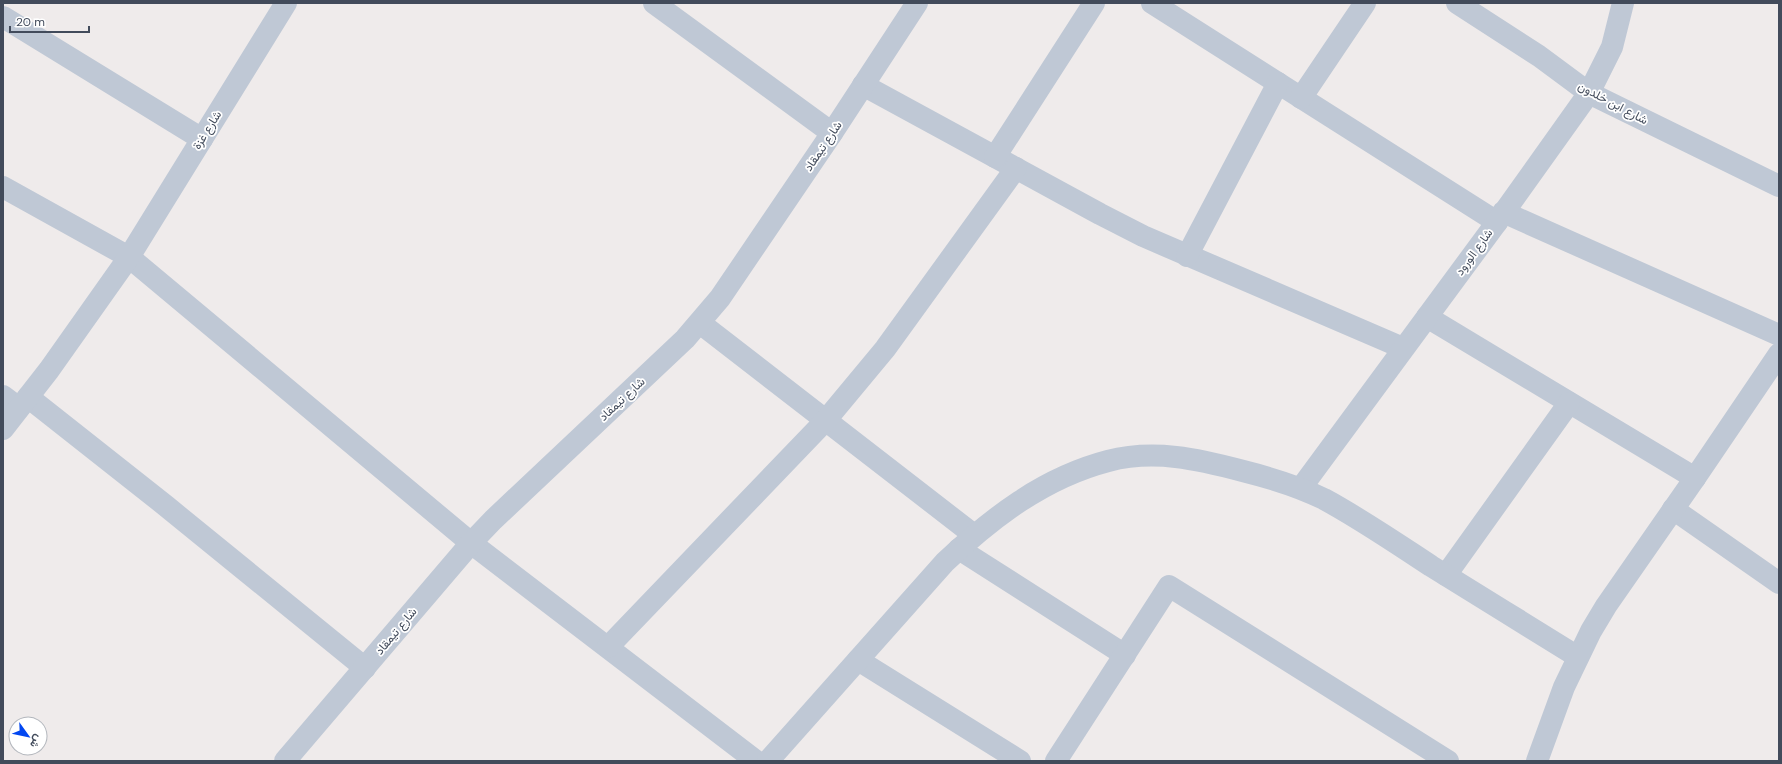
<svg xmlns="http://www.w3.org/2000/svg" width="1782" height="764" font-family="'DM Sans',Vazirmatn,sans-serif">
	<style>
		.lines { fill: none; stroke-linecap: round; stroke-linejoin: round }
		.minor { stroke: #bfc8d5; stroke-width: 22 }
		.labels { text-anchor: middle; stroke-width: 3.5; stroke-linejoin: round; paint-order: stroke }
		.street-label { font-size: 12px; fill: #424b5b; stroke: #fff }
	</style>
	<rect width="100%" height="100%" fill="#efebeb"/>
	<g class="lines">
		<g class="minor">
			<polyline points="654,3 832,133"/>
			<polyline points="1152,3 1497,222"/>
			<polyline points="1457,3 1539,56 1589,93 1779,186"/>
			<polyline points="3,17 202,139"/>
			<polyline points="863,85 1100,214 1143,236 1403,348"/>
			<polyline points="1301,98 1365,3"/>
			<polyline points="995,157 1094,3"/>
			<polyline points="3,187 129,257 471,543 756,761"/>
			<polyline points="1503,212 1779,335"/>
			<polyline points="1187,256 1278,83"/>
			<polyline points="1427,317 1695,478"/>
			<polyline points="700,323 974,535"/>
			<polyline points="3,396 19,408"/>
			<polyline points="28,397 166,506 365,668"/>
			<polyline points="3,429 49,370 129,257 286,3"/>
			<polyline points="1301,488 1497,222 1589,93 1612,47 1623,3"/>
			<polyline points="1673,509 1779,583"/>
			<polyline points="959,549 1125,655"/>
			<polyline points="1446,575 1569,403"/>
			<polyline points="608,647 826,420 885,349 1016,168"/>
			<polyline points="858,660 1020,761"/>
			<polyline points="285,761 471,543 493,520 685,339 720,298 832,133 917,3"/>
			<path d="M768 761 945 562C992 518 1043 478 1108 461 1154 449 1198 459 1243 471 1271 478 1298 486 1324 499 1361 519 1396 543 1431 566 1480 596 1529 627 1578 657"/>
			<polyline points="1056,761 1169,586 1448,761"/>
			<polyline points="1537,761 1564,687 1591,631 1606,606 1695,478 1779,354"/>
		</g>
	</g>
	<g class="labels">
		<g class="street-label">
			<text transform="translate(1613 103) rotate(28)" y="4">شارع ابن خلدون</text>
			<text transform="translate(207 130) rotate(-58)" y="4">شارع غزة</text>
			<text transform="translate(823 146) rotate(-56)" y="4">شارع تيمقاد</text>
			<text transform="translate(1474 252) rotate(-54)" y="4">شارع الورود</text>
			<text transform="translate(622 399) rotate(-43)" y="4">شارع تيمقاد</text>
			<text transform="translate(396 631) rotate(-50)" y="4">شارع تيمقاد</text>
		</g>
	</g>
	<rect width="1782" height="764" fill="none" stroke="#424b5b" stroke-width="8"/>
	<g transform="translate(28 736) rotate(123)"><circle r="19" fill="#ffffff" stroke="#b3b7bd"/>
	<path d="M0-3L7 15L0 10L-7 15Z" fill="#0247f1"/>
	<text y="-6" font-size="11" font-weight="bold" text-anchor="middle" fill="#424b5b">ش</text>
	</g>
	<path d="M10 26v6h79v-6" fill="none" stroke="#424b5b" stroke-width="2"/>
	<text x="16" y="26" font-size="12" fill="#424b5b" stroke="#ffffff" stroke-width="3" paint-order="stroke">20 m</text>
</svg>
